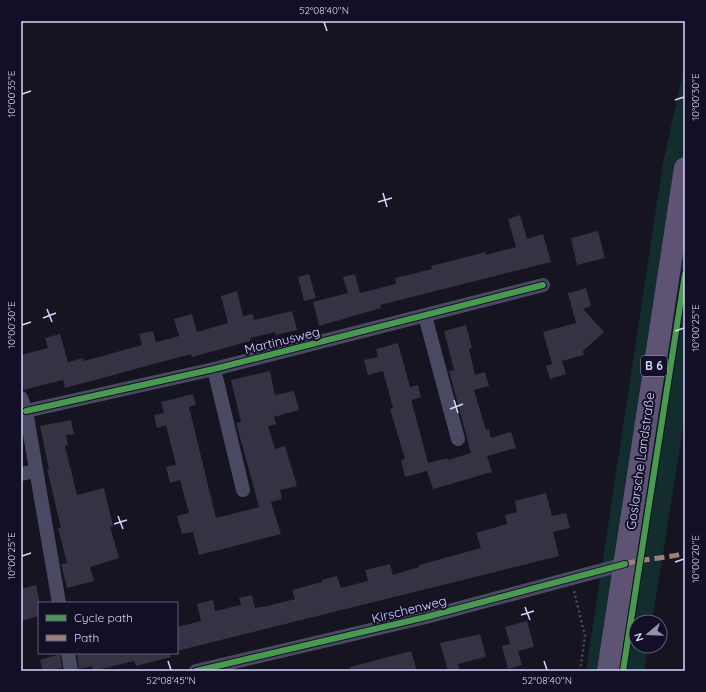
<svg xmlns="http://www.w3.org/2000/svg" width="706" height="692" font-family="Quicksand,sans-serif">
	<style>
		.green { fill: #132c2d }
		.building { fill: #343243 }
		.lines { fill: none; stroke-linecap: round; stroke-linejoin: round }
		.path { stroke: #44505f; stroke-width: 2.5; stroke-dasharray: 2 3; stroke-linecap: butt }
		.street { stroke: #4a4962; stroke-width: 14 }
		.primary { stroke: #5e5373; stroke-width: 22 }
		.quiet { stroke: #9e8076; stroke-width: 5; stroke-dasharray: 10 5; stroke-linecap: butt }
		.cycleway-casing { stroke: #130f26; stroke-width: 8 }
		.cycleway { stroke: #469c4c; stroke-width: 6 }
		.ticks { fill: none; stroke: #d9d4ff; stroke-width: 1.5 }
		.labels { text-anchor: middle; stroke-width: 4; stroke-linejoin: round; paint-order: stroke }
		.shield { fill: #130f26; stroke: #9e99be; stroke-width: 1 }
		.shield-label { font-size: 12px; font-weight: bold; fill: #d9d4ff }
		.street-label { font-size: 13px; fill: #d9d4ff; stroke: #130f26 }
		.neatline { fill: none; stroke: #d9d4ff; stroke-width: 1.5 }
		.ticks-label { font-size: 10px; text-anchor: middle; fill: #d9d4ff }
	</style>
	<rect width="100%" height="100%" fill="#161421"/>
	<polygon class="green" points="685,64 685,416 652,622 636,622 636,646 648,646 644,671 586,671 663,163"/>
	<g class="building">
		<polygon points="520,215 527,239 543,234 551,262 380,305 381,308 319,326 313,302 348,293 343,277 355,274 360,293 396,284 395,278 432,269 431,266 486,252 486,255 516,247 508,219"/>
		<polygon points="598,231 605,258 577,265 571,238"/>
		<polygon points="309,274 316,298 304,301 298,277"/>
		<polygon points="586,288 591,306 583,309 604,332 583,351 584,355 562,361 566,374 550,379 546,366 552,364 543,332 576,323 567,290 569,293"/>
		<polygon points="237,291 243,316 253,314 254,320 292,311 297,330 276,335 275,332 250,338 250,341 192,357 191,354 65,388 63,380 23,390 21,382 21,355 48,348 45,338 60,334 68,362 83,358 84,361 142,345 139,334 153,331 156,342 179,336 174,319 192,314 197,332 228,323 221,296"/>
		<polygon points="466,325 472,348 469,349 475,375 485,372 489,386 474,390 486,430 489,429 491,438 511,432 516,448 487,456 492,472 433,489 427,471 405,477 401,460 405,459 390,409 393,408 383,371 368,375 364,360 378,357 376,349 398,343 410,387 418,385 421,397 412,400 412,403 428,463 447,458 448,460 471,453 449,371 454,370 444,331"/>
		<polygon points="270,371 275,395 294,391 299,410 274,417 276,424 268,426 275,449 285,446 297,486 280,490 282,499 271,502 281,534 199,555 193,532 182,534 177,516 189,513 180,480 170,483 166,467 176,465 166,425 157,428 154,415 164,413 161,402 193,394 196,405 189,407 216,518 259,507 236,423 241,422 231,380"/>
		<polygon points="71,420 74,434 66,435 68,445 65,446 77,495 104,488 113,526 110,527 119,558 90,567 94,581 67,588 61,564 67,563 58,528 61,528 47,469 49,469 40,426"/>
		<polygon points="546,493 552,516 566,513 570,528 553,532 559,556 177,651 177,627 201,621 197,604 213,600 215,611 241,605 239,598 252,595 255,608 267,606 295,599 292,590 322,582 322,580 337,576 341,588 368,581 365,570 390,564 393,575 419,567 419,565 481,548 476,533 507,524 505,515 517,512 515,501"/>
		<polygon points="36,585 39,599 39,616 21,621 21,589"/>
		<polygon points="527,621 534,647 518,651 522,665 508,669 502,646 510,644 505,627"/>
		<polygon points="480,634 486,657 458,664 460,671 448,671 440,643"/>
		<polygon points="411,651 417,671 351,671 350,667"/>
		<polygon points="77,653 170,653 171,657 136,666 134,661 93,671 92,666 79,669"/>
		<polygon points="60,654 62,668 43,671 40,660"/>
	</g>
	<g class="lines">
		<polyline class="path" points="574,591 585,636 580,671"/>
		<g class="street">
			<polyline points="425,316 458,439"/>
			<polyline points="214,369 243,490"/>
			<polyline points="21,398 26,411 59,603"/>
			<polyline points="26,411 214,369 543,285"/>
			<polyline points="21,474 35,471"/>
			<polyline points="68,653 71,671"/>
			<polyline points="196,671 426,617 625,564"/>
		</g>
		<polyline class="primary" points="608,671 685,168"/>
		<path class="quiet" d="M625 564C645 558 665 559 685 553"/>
		<defs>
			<g id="cycleway">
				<polyline points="26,411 214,369 543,285"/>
				<polyline points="196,671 426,617 625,564"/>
				<polyline points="623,671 685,274"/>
			</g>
		</defs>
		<use href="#cycleway" class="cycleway-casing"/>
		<use href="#cycleway" class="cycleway"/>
	</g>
	<path class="ticks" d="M324 22 327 31M22 94 31 91M675 100 684 97M383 193 387 207M378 202 392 198M47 309 52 322M43 318 56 313M22 325 31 322M675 331 684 328M454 400 458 413M450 409 463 404M118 516 123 529M114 524 127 520M22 556 31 553M675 562 684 559M525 607 530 620M521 615 534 611M168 661 171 670M544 661 547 670"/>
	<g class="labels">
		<rect class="shield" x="641" y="356" width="26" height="20" rx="3"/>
		<g class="shield-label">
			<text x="654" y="370">B 6</text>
		</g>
		<g class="street-label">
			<text transform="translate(282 340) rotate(-14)" y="5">Martinusweg</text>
			<text transform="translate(640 461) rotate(-82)" y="5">Goslarsche Landstraße</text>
			<text transform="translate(409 609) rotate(-14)" y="5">Kirschenweg</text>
		</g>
	</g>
	<rect width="706" height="692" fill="none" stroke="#130f26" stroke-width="44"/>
	<rect x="38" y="602" width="140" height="52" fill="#130f26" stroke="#625e7d"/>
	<rect x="46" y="615" width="20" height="6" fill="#469c4c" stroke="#625e7d"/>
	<text x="74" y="622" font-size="12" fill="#d9d4ff">Cycle path</text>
	<rect x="46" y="635" width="20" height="6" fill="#9e8076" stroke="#625e7d"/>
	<text x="74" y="642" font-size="12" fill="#d9d4ff">Path</text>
	<g transform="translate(648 634) rotate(251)"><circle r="19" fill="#130f26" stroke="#625e7d"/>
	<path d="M0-3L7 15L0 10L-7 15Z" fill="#9591b1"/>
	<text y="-6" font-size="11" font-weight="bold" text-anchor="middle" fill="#d9d4ff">N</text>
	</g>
	<rect x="22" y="22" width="662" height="648" class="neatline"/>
	<g class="ticks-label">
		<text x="324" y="14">52°08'40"N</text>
		<text transform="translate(11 94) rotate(-90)" y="4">10°00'35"E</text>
		<text transform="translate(695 97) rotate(-90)" y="4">10°00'30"E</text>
		<text transform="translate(11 325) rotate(-90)" y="4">10°00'30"E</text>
		<text transform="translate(695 328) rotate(-90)" y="4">10°00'25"E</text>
		<text transform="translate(11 556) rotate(-90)" y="4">10°00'25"E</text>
		<text transform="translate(695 559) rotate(-90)" y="4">10°00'20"E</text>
		<text x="171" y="684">52°08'45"N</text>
		<text x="547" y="684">52°08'40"N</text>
	</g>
</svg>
